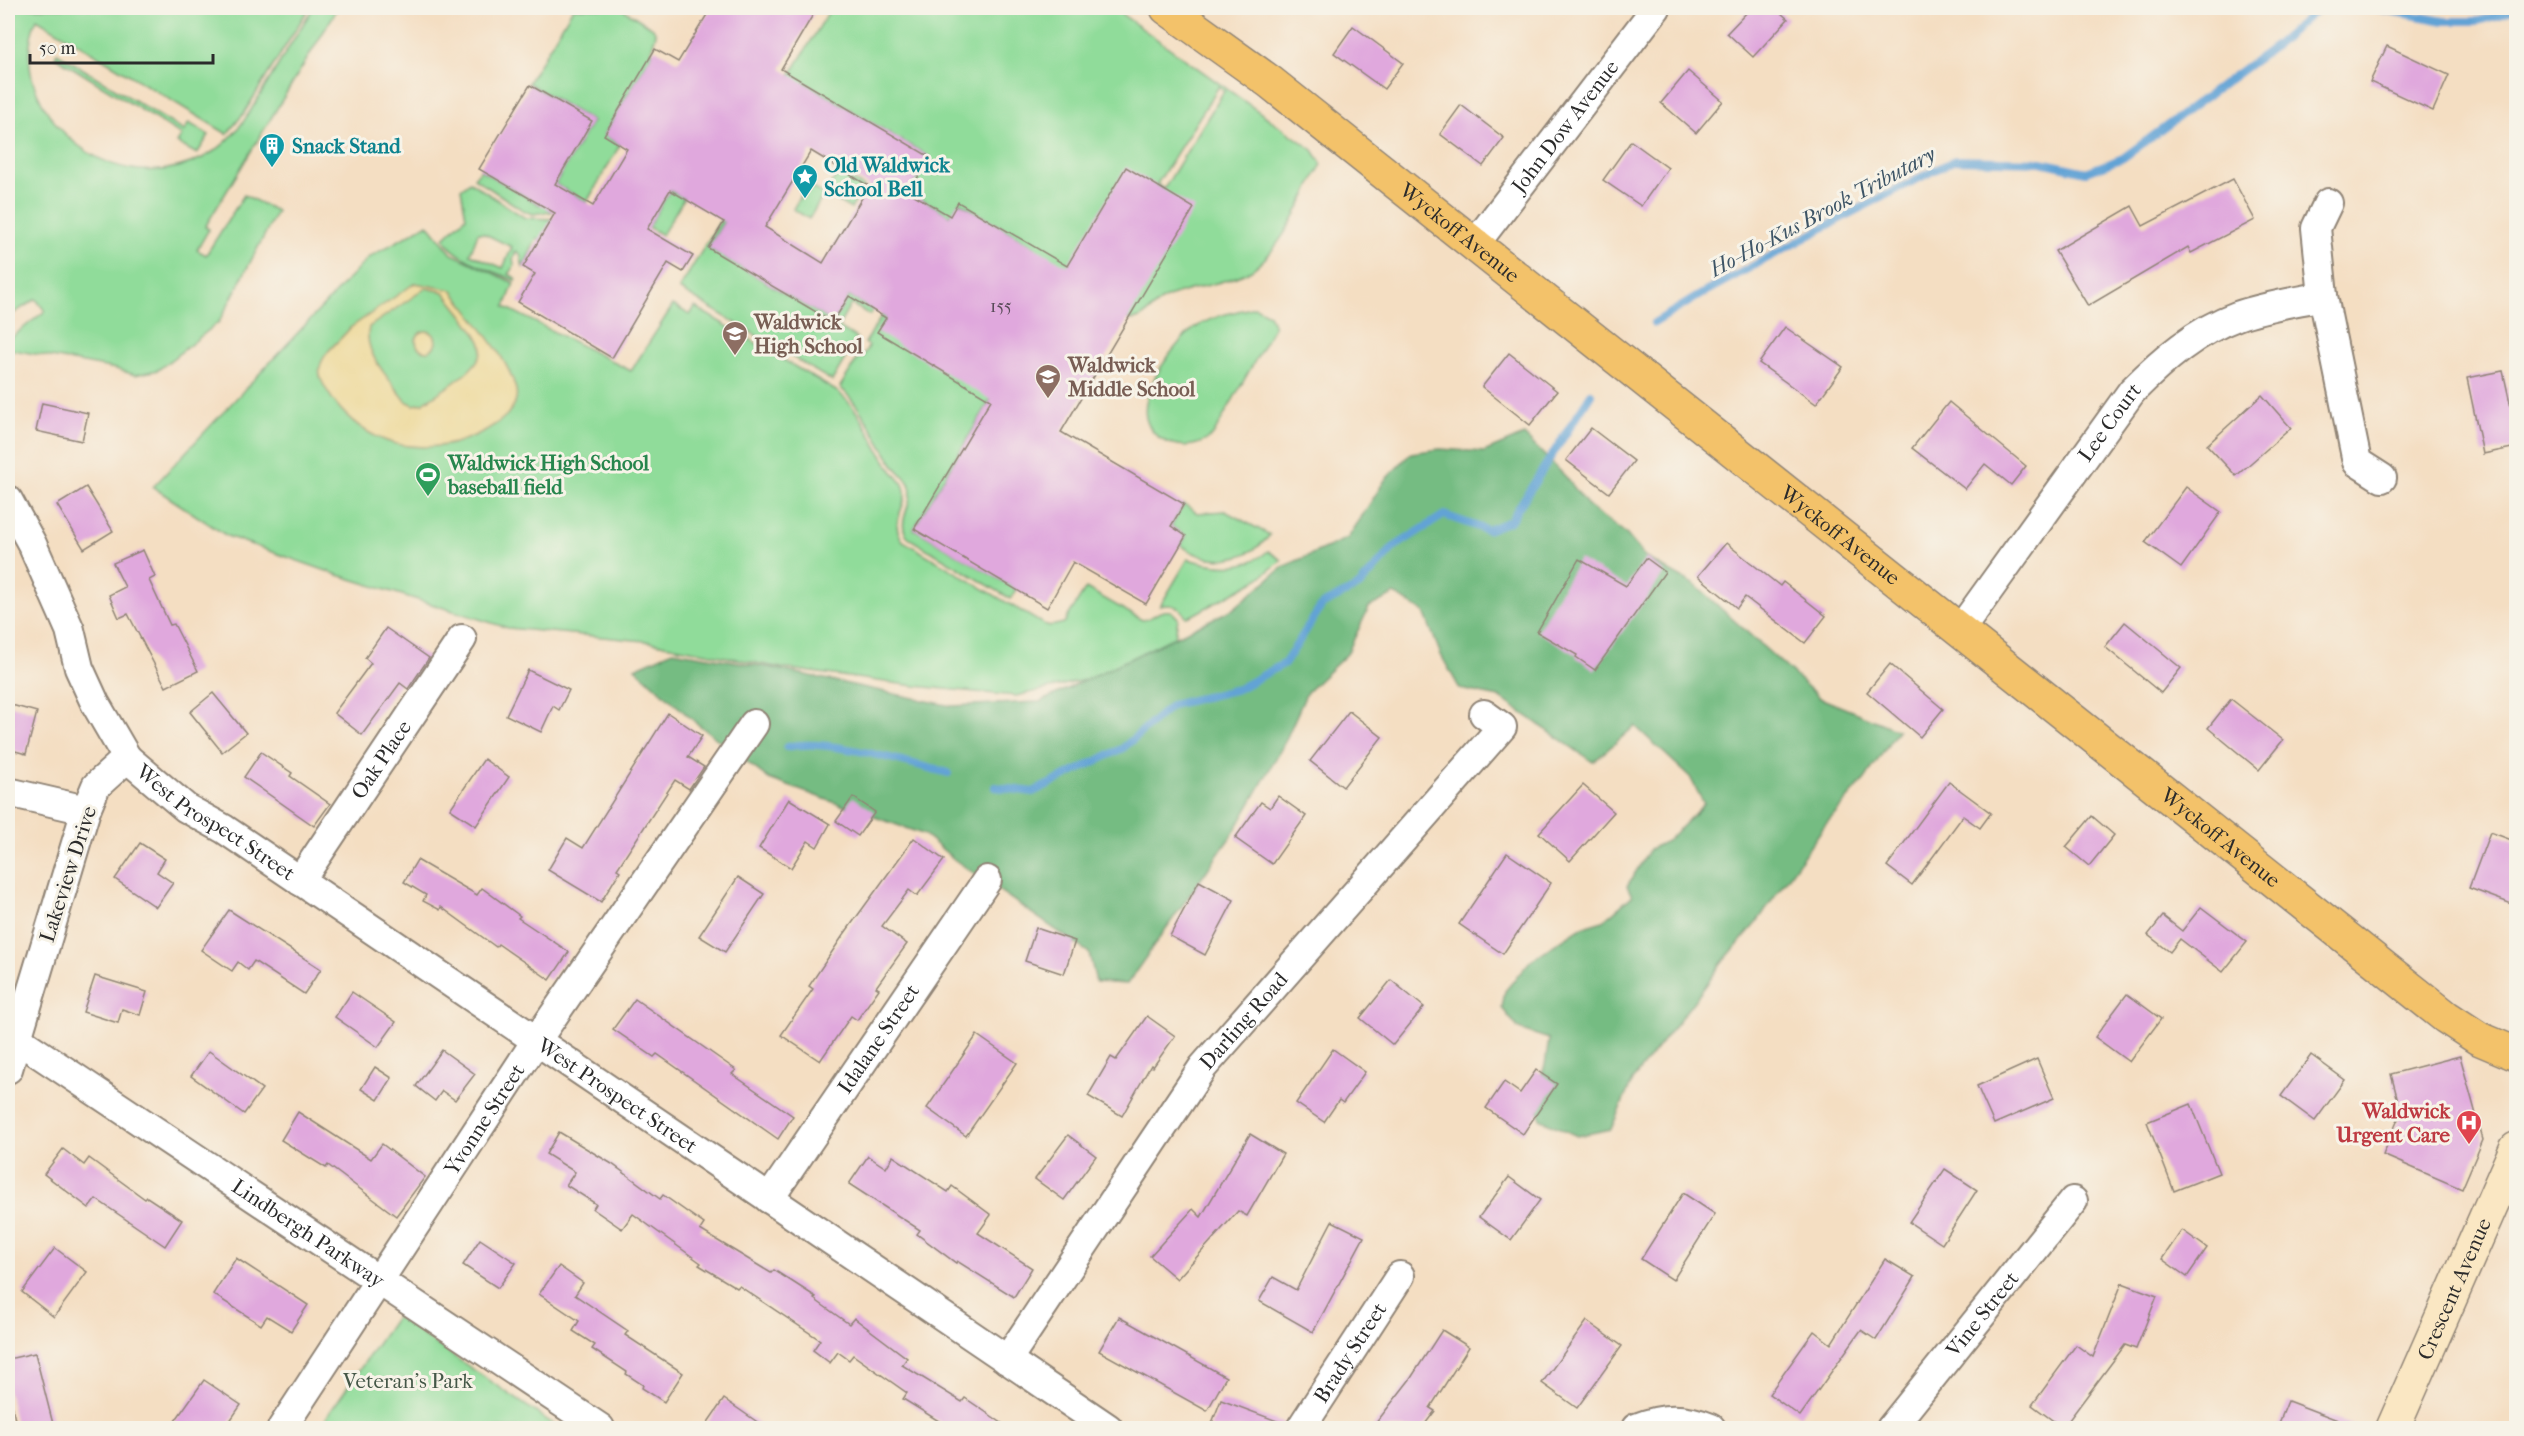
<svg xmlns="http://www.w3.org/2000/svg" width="2524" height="1436" font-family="'IM FELL French Canon',serif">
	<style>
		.green { fill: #90dc9a; stroke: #5e8462; stroke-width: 1.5; fill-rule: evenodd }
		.forest { fill: #74bc82; stroke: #507456; stroke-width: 1.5 }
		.sand { fill: #eeda9e; stroke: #8c8264; stroke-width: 1.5; fill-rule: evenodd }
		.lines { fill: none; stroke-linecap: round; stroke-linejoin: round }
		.stream { stroke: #62a3d5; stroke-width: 8 }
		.building { fill: #e0a8dd; fill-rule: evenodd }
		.street-casing { stroke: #908476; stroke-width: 32 }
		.secondary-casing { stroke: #908476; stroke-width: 36 }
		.primary-casing { stroke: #908476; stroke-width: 36 }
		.street { stroke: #fff; stroke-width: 28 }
		.secondary { stroke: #fae7c3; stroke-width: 33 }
		.primary { stroke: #f3c26a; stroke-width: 33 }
		.labels { text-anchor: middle; stroke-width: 6; stroke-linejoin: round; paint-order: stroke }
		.number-label { font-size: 18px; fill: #584a58 }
		.street-label { font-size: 21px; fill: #2b2b2b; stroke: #f7f3e8 }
		.culture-label { font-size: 21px; font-weight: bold; fill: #0d838f; stroke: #f7f3e8; text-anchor: start }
		.education-label { font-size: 21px; font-weight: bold; fill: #785e54; stroke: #f7f3e8; text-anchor: start }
		.leisure-label { font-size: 21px; font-weight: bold; fill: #27864d; stroke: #f7f3e8; text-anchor: start }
		.health-label { font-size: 21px; font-weight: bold; fill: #be3a42; stroke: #f7f3e8; text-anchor: end }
		.park-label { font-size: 21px; fill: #445747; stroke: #f7f3e8 }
		.water-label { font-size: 22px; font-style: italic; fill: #3e5566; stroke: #f7f3e8 }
	</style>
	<rect width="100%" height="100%" fill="#f7f3e8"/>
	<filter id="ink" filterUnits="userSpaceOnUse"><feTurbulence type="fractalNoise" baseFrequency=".0167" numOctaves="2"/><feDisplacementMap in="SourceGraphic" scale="12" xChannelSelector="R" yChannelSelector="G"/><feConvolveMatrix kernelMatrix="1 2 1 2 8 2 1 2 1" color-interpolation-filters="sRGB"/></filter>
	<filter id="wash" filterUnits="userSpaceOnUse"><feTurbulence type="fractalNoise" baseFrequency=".008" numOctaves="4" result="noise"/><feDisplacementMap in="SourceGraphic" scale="24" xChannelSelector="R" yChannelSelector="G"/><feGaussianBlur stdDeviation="1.35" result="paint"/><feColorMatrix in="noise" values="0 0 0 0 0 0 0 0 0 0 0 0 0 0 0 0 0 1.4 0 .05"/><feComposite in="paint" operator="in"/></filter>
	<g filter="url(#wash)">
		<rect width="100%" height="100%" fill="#f4dec2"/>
		<g class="green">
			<path d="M15 8H309L244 113 227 134 37 19C27 39 27 69 36 90 66 162 148 195 216 150 240 133 253 106 268 82 283 57 298 32 313 8H338L205 227 209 229 197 250 206 255 244 195 277 211 219 322 158 370 135 375 116 369 8 349V340L45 311 36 299 8 317V41Z"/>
			<polygon points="573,8 621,8 653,28 656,34 651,51 653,53 604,135 620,145 587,202 555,184 592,121 528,83"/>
			<path d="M831 8H1113L1313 150 1322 164C1304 196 1280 256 1246 273 1220 285 1191 287 1166 298 1153 304 1143 324 1127 319L1051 293 1039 250 959 202 950 216 909 192 930 157 805 83 776 98ZM1219 86 1224 91 1164 189 1157 184Z"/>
			<polygon points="57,53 184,131 189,123 209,135 197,154 177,143 182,135 55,57"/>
			<polygon points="481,170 540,205 544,198 565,210 533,214 524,211 474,178"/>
			<polygon points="838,172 864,187 851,209 825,194"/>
			<path d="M470 182 525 218 555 219 550 245 537 238 523 267 520 254 516 251 513 259C515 265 514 269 509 274L517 279 516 281C497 272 451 258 444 238L466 217 461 189ZM478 233H483L512 247 503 268 470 254Z"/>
			<polygon points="807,185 824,194 809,219 793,209"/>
			<polygon points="670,190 684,198 662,235 648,227"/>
			<polygon points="721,219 724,221 708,248 833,322 849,296 873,310 870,315 851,304 838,327 857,338 832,381 679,289"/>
			<path d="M428 224 452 254 514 283 505 307 631 371 673 305 690 315 695 307 836 391C862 409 872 443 890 468 894 474 902 480 904 487 910 506 887 520 903 541L1043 624 1051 626 1064 623 1086 588 1142 620C1155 619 1156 609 1171 611L1178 618 1175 637 1089 679 1016 696 915 686 782 668 645 641 508 628 338 575 227 536 153 487 369 257Z"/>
			<path d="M1255 307 1269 314 1274 327 1213 435C1193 454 1153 447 1146 418 1140 390 1176 339 1198 326 1215 315 1236 312 1255 307Z"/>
			<path d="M882 315 886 318 878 332 1007 372 914 529 1016 589 1011 599 910 539C893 523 915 504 910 486 907 477 898 472 893 464 876 438 863 409 840 387L859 356 862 358 869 346 865 343Z"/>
			<path d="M1184 504 1197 513 1225 511 1270 535C1248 562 1209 567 1181 545L1186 536 1171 526Z"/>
			<path d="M1268 551 1282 560 1258 579 1193 615 1186 617C1180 606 1172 603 1160 606L1188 559C1215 567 1245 571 1268 551Z"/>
			<polygon points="396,1317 559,1428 319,1428"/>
		</g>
		<polygon class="forest" points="1524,435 1566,477 1589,507 1627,535 1646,558 1695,585 1820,698 1898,730 1865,779 1825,825 1757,922 1721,964 1704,988 1633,1079 1611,1129 1577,1136 1540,1119 1536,1093 1545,1065 1549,1039 1519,1029 1502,1008 1505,991 1531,960 1580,928 1603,921 1632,896 1627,886 1650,849 1667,841 1704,804 1690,777 1635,726 1593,762 1499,697 1460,689 1441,655 1424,612 1395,594 1369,607 1347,654 1307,692 1284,744 1234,832 1127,984 1096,982 1089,953 955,860 925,835 769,779 695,722 635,668 673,651 773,668 951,706 1040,702 1233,609 1283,567 1348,538 1385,480 1411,453 1440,449 1484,452"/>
		<g class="sand">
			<path d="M415 283 452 290C472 317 509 358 516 390 522 417 475 437 455 443 437 448 414 448 396 444 370 437 349 421 333 400 328 392 317 378 320 367 323 352 341 340 350 328ZM426 288 444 292C453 304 477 331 481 344 488 366 439 392 423 403L414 405 406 401C391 380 362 354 369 327Z"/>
			<circle cx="426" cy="341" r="10"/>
		</g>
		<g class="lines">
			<g class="stream">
				<polyline points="2373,8 2444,21 2478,21 2516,10"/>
				<polyline points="1654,323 1705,292 1849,214 1955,160 2041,162 2086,172 2123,158 2275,46 2319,8"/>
				<path d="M787 747C823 737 909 763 948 773"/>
				<polyline points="995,787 1033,792 1123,748 1172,705 1238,689 1285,663 1322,605 1359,586 1394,547 1444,515 1487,530 1510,521 1591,394"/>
			</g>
		</g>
		<g id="blocks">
			<g class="building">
				<path d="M711 8H817L781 69 930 157 909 192 950 216 958 202 1067 266 1126 167 1194 208 1061 432 1184 504 1171 526 1186 536 1146 604 1073 562 1047 608 914 529 991 400 877 332 886 318 849 296 833 322 708 248 724 222 670 190 647 229 693 256 683 272 668 263 612 358 518 302 535 274 523 267 555 213 479 169 530 85 592 121 555 184 593 206 627 149 604 135 655 49 678 62ZM811 151 869 186 823 263 765 227Z"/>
				<polygon points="1751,8 1775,8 1788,19 1753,57 1727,33"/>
				<polygon points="1353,26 1403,63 1384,89 1334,53"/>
				<polygon points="2387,46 2449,75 2433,111 2370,82"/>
				<polygon points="1688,71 1723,101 1696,133 1661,103"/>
				<polygon points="1461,105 1504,138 1483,166 1440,134"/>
				<polygon points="1631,141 1668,168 1641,206 1603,180"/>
				<polygon points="2233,179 2255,220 2191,253 2188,247 2088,306 2055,251 2132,206 2143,226"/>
				<polygon points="1785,327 1843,367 1816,404 1759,363"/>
				<polygon points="1509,353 1557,391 1530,425 1482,387"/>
				<polygon points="2503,371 2517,434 2517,447 2483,454 2467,378"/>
				<polygon points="2262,395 2291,428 2236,476 2207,445"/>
				<polygon points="1949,402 2026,466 2011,485 1985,464 1965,489 1912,448"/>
				<polygon points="42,403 88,413 82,441 36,431"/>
				<polygon points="1591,428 1634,461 1609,493 1566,460"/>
				<polygon points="86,487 113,531 84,549 57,505"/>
				<polygon points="2186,487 2221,512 2181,568 2145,542"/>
				<polygon points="1726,543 1780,586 1783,582 1826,616 1805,643 1745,597 1737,608 1698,576"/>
				<polygon points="143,550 155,577 149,580 170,625 174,624 198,671 166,687 128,614 119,618 109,595 125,587 113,563"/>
				<polygon points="1646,558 1665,572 1595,670 1576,657 1577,655 1537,632 1579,559 1626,586"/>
				<polygon points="2125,622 2181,668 2161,693 2105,647"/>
				<polygon points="386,628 429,658 408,689 400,683 362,735 334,713 371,663 365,658"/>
				<polygon points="1890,664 1943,709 1920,737 1867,692"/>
				<polygon points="528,670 569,690 559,710 553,706 541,732 506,715"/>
				<polygon points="213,693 246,733 222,752 190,712"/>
				<polygon points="2231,699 2283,740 2259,770 2208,728"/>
				<polygon points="8,704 37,712 26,754 8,749"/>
				<polygon points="1349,711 1382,737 1343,787 1310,761"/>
				<polygon points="668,713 702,736 688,757 704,767 689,789 675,780 617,869 620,871 601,902 548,870 567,838 583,848"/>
				<polygon points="261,752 292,773 290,776 330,804 314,826 244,777"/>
				<polygon points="484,759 509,777 476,826 450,809"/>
				<polygon points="1949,782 1991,813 1980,828 1963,816 1912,885 1887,866"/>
				<polygon points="1583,785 1614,812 1570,861 1539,833"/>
				<polygon points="1278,796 1306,816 1272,864 1235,838 1261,802 1270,808"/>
				<polygon points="853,797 875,812 858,836 836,821"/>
				<polygon points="789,799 830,824 817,847 808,841 791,868 759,848"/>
				<polygon points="2092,816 2114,835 2089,866 2066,847"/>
				<polygon points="2490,832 2517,842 2517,906 2469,888"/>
				<polygon points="914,838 944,860 917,896 909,890 882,926 907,944 876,987 879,989 857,1020 851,1016 820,1061 781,1035 813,989 809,986 842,937"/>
				<polygon points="140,843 165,859 157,872 173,883 156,907 115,879"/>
				<polygon points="1507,853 1551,883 1503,954 1459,924"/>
				<polygon points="417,860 477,895 482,888 520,916 518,918 569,952 550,980 498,944 496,947 441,907 440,910 423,901 426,895 404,882"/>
				<polygon points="738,877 764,894 725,952 699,936"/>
				<polygon points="1199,881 1234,900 1205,955 1170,936"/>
				<polygon points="2201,907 2247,942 2223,972 2180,939 2170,952 2148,935 2163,916 2182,931"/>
				<polygon points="229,910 321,969 304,994 254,961 248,970 238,962 232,971 201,950"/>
				<polygon points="1036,928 1075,941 1064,974 1025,961"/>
				<polygon points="95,976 147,992 140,1015 122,1009 118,1023 83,1012"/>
				<polygon points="1391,980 1424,1007 1393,1045 1360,1018"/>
				<polygon points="352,992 396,1022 378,1047 335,1017"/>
				<polygon points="2127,994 2161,1019 2129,1062 2095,1037"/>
				<polygon points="635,999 736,1070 732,1074 793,1116 778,1139 657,1054 654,1057 613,1029"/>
				<polygon points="1147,1016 1175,1036 1153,1067 1151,1065 1122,1116 1088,1096 1111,1057 1116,1060"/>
				<polygon points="977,1035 1017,1063 966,1136 927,1108"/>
				<polygon points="1333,1049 1365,1072 1343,1103 1339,1100 1324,1122 1296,1103"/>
				<polygon points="442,1050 475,1074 455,1100 442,1091 435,1101 416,1086"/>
				<polygon points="209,1051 262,1089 244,1114 191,1076"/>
				<polygon points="2311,1055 2345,1080 2315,1121 2281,1096"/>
				<polygon points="2460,1056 2483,1140 2462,1189 2383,1155 2401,1112 2391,1074"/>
				<polygon points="2037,1059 2054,1098 1994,1124 1977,1086"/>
				<polygon points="375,1067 392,1078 378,1100 361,1089"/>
				<polygon points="1536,1070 1557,1084 1523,1134 1486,1108 1504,1082 1520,1093"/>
				<polygon points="2191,1104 2219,1173 2174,1191 2147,1122"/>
				<polygon points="298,1112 371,1159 382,1144 425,1177 396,1216 328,1165 326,1168 281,1140"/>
				<polygon points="559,1132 612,1164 660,1199 663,1195 704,1224 700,1230 771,1273 774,1270 816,1297 814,1299 849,1324 854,1318 907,1358 902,1365 962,1402 965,1398 1009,1428 950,1428 903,1399 907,1393 853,1355 849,1360 838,1352 830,1363 813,1350 820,1340 739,1286 737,1288 699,1265 701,1263 633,1214 622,1229 593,1209 596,1204 566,1185 575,1172 546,1154"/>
				<polygon points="1250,1134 1283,1154 1247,1216 1238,1211 1177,1279 1150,1256 1193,1209 1201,1217"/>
				<polygon points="1068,1135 1096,1156 1064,1200 1035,1179"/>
				<polygon points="63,1149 84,1165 89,1158 145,1199 147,1197 182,1220 165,1246 96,1199 89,1208 44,1174"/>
				<polygon points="868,1156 886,1168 893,1156 948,1192 952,1186 991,1215 978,1233 1032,1268 1014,1297 957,1261 956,1263 917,1234 920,1230 849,1184"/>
				<polygon points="1945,1169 1977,1190 1942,1244 1909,1222"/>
				<polygon points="1509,1177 1540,1200 1511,1240 1479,1217"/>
				<polygon points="1683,1193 1715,1214 1673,1280 1641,1259"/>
				<polygon points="1332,1221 1364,1237 1313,1332 1259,1301 1273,1277 1296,1290"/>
				<polygon points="2182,1230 2207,1248 2187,1277 2162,1259"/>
				<polygon points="480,1239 516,1263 498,1288 463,1265"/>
				<polygon points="55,1248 87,1272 54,1317 22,1292"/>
				<polygon points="236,1258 308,1305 291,1331 267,1316 261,1325 213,1294"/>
				<polygon points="1885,1259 1915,1277 1876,1340 1861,1330 1800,1416 1769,1394 1814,1331 1831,1344"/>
				<polygon points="559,1266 583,1283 575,1295 628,1331 625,1335 683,1373 664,1402 642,1388 643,1385 626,1374 627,1372 592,1349 595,1345 573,1331 579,1321 539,1294"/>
				<polygon points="2122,1283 2157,1296 2136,1349 2125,1345 2063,1428 2032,1405 2076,1345 2093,1357"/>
				<polygon points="1119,1317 1226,1377 1207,1411 1099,1351"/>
				<polygon points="1587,1321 1622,1346 1577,1408 1542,1383"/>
				<polygon points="1442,1330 1469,1347 1430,1408 1435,1411 1422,1428 1372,1428 1411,1378"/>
				<polygon points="35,1353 54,1428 17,1428 8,1390 8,1359"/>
				<polygon points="204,1380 241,1405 225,1428 170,1428"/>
				<polygon points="724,1399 766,1428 704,1428"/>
				<polygon points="1221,1400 1285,1424 1285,1428 1210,1428"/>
				<polygon points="2288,1401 2356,1427 2356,1428 2277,1428"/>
			</g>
		</g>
	</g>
	<g filter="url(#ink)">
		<use href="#blocks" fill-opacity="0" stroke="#908476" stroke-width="1.5"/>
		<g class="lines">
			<defs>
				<g id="street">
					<polyline points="2328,203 2316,228 2323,296 2357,462 2382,478"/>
					<path id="s1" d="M1475 244 1656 8"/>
					<polyline points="8,500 32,544 70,630 79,668 95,703 127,758 96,786 86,810 8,1069"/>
					<path id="s2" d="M1960 630 2132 391C2163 360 2196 331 2237 316 2265 306 2295 302 2323 296"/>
					<path id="s3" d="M127 758 186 808 224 829 1108 1428"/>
					<polyline points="8,792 86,810"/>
					<path id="s4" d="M300 881 462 639"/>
					<path id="s5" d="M17 1039 600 1428"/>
					<path id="s6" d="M769 1199 987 880"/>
					<path id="s7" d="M1007 1360 1203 1067 1502 727 1484 714"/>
					<path id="s8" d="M282 1428 536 1041 754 724"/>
					<path id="s9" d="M1301 1428 1400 1276"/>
					<path d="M1636 1428C1664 1417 1684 1417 1711 1428"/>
					<path id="s10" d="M1891 1428 2073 1201"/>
				</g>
				<g id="secondary">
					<path id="s11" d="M2393 1428 2516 1149"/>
				</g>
				<g id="primary">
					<path id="s12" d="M1167 8 1270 82 2446 1017 2478 1038 2516 1054"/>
				</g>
			</defs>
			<use href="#street" class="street-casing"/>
			<use href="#secondary" class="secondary-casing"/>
			<use href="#primary" class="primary-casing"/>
			<use href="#street" class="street"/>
			<use href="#secondary" class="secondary"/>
			<use href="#primary" class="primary"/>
		</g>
	</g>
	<defs>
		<symbol id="building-pin" viewBox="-11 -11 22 30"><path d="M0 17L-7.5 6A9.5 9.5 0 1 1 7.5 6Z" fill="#0f9aa8" stroke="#f7f3e8"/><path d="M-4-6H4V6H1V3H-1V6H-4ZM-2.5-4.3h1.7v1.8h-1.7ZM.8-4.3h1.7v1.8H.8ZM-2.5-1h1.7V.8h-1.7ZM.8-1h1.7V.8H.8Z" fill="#fff"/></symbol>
		<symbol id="sight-pin" viewBox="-11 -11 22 30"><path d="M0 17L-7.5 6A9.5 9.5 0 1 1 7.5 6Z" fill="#0f9aa8" stroke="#f7f3e8"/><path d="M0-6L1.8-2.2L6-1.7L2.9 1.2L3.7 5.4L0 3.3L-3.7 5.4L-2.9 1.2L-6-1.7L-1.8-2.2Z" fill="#fff"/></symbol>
		<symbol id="school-pin" viewBox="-11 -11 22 30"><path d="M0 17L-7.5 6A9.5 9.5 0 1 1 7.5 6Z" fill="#8d6e63" stroke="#f7f3e8"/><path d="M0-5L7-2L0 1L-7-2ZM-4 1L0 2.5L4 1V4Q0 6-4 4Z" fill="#fff"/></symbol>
		<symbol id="stadium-pin" viewBox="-11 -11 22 30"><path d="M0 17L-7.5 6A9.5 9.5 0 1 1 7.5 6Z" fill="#2e9e5b" stroke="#f7f3e8"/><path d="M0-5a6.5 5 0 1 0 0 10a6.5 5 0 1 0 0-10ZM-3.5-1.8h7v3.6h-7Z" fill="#fff"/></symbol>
		<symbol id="hospital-pin" viewBox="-11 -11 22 30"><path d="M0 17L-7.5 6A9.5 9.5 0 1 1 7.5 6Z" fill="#e0444e" stroke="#f7f3e8"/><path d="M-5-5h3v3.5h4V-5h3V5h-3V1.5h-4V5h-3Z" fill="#fff"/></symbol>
	</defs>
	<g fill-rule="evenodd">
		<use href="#building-pin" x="257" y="131" width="30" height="40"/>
		<use href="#sight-pin" x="790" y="162" width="30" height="40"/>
		<use href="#school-pin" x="720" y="319" width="30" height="40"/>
		<use href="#school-pin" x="1033" y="362" width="30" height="40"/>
		<use href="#stadium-pin" x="413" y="460" width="30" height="40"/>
		<use href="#hospital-pin" x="2454" y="1108" width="30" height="40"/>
	</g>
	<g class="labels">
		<g class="number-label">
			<text x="1001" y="312">155</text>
		</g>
		<g class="street-label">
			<text dy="7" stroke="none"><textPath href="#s1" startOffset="148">John Dow Avenue</textPath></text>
			<text dy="7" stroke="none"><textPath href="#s12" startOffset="369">Wyckoff Avenue</textPath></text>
			<text dy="7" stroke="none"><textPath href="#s2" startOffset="256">Lee Court</textPath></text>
			<text dy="7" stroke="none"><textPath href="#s12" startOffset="855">Wyckoff Avenue</textPath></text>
			<text dy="7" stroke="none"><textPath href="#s4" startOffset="146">Oak Place</textPath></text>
			<text dy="7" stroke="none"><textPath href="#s3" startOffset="110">West Prospect Street</textPath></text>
			<text dy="7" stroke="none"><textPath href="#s12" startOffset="1341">Wyckoff Avenue</textPath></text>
			<text transform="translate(68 874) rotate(-72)" y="7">Lakeview Drive</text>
			<text dy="7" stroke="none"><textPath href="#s7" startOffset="414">Darling Road</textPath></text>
			<text dy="7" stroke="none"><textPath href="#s6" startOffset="194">Idalane Street</textPath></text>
			<text dy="7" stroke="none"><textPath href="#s3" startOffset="596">West Prospect Street</textPath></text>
			<text dy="7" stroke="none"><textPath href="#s8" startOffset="369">Yvonne Street</textPath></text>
			<text dy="7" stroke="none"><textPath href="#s5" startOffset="350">Lindbergh Parkway</textPath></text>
			<text dy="7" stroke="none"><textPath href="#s11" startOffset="152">Crescent Avenue</textPath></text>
			<text dy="7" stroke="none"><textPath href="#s10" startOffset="146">Vine Street</textPath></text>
			<text dy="7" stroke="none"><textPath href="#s9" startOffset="90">Brady Street</textPath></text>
		</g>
		<g class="culture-label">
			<text x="292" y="153">Snack Stand</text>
			<text x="824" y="172">Old Waldwick<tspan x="824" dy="24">School Bell</tspan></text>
		</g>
		<g class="education-label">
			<text x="754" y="329">Waldwick<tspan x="754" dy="24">High School</tspan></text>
			<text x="1068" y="372">Waldwick<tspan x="1068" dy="24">Middle School</tspan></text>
		</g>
		<g class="leisure-label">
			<text x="448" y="470">Waldwick High School<tspan x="448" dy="24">baseball field</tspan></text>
		</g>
		<g class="health-label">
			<text x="2450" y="1118">Waldwick<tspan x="2450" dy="24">Urgent Care</tspan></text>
		</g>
		<g class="park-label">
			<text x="408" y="1388">Veteran's Park</text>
		</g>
		<g class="water-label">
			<text transform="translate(1822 211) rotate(-28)" y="8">Ho-Ho-Kus Brook Tributary</text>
		</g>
	</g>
	<rect width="2524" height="1436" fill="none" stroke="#f7f3e8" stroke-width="30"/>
	<path d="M30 54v9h183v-9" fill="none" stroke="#2b2b2b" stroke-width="3"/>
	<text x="39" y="54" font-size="18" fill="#2b2b2b" stroke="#f7f3e8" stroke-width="4.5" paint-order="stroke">50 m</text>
</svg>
